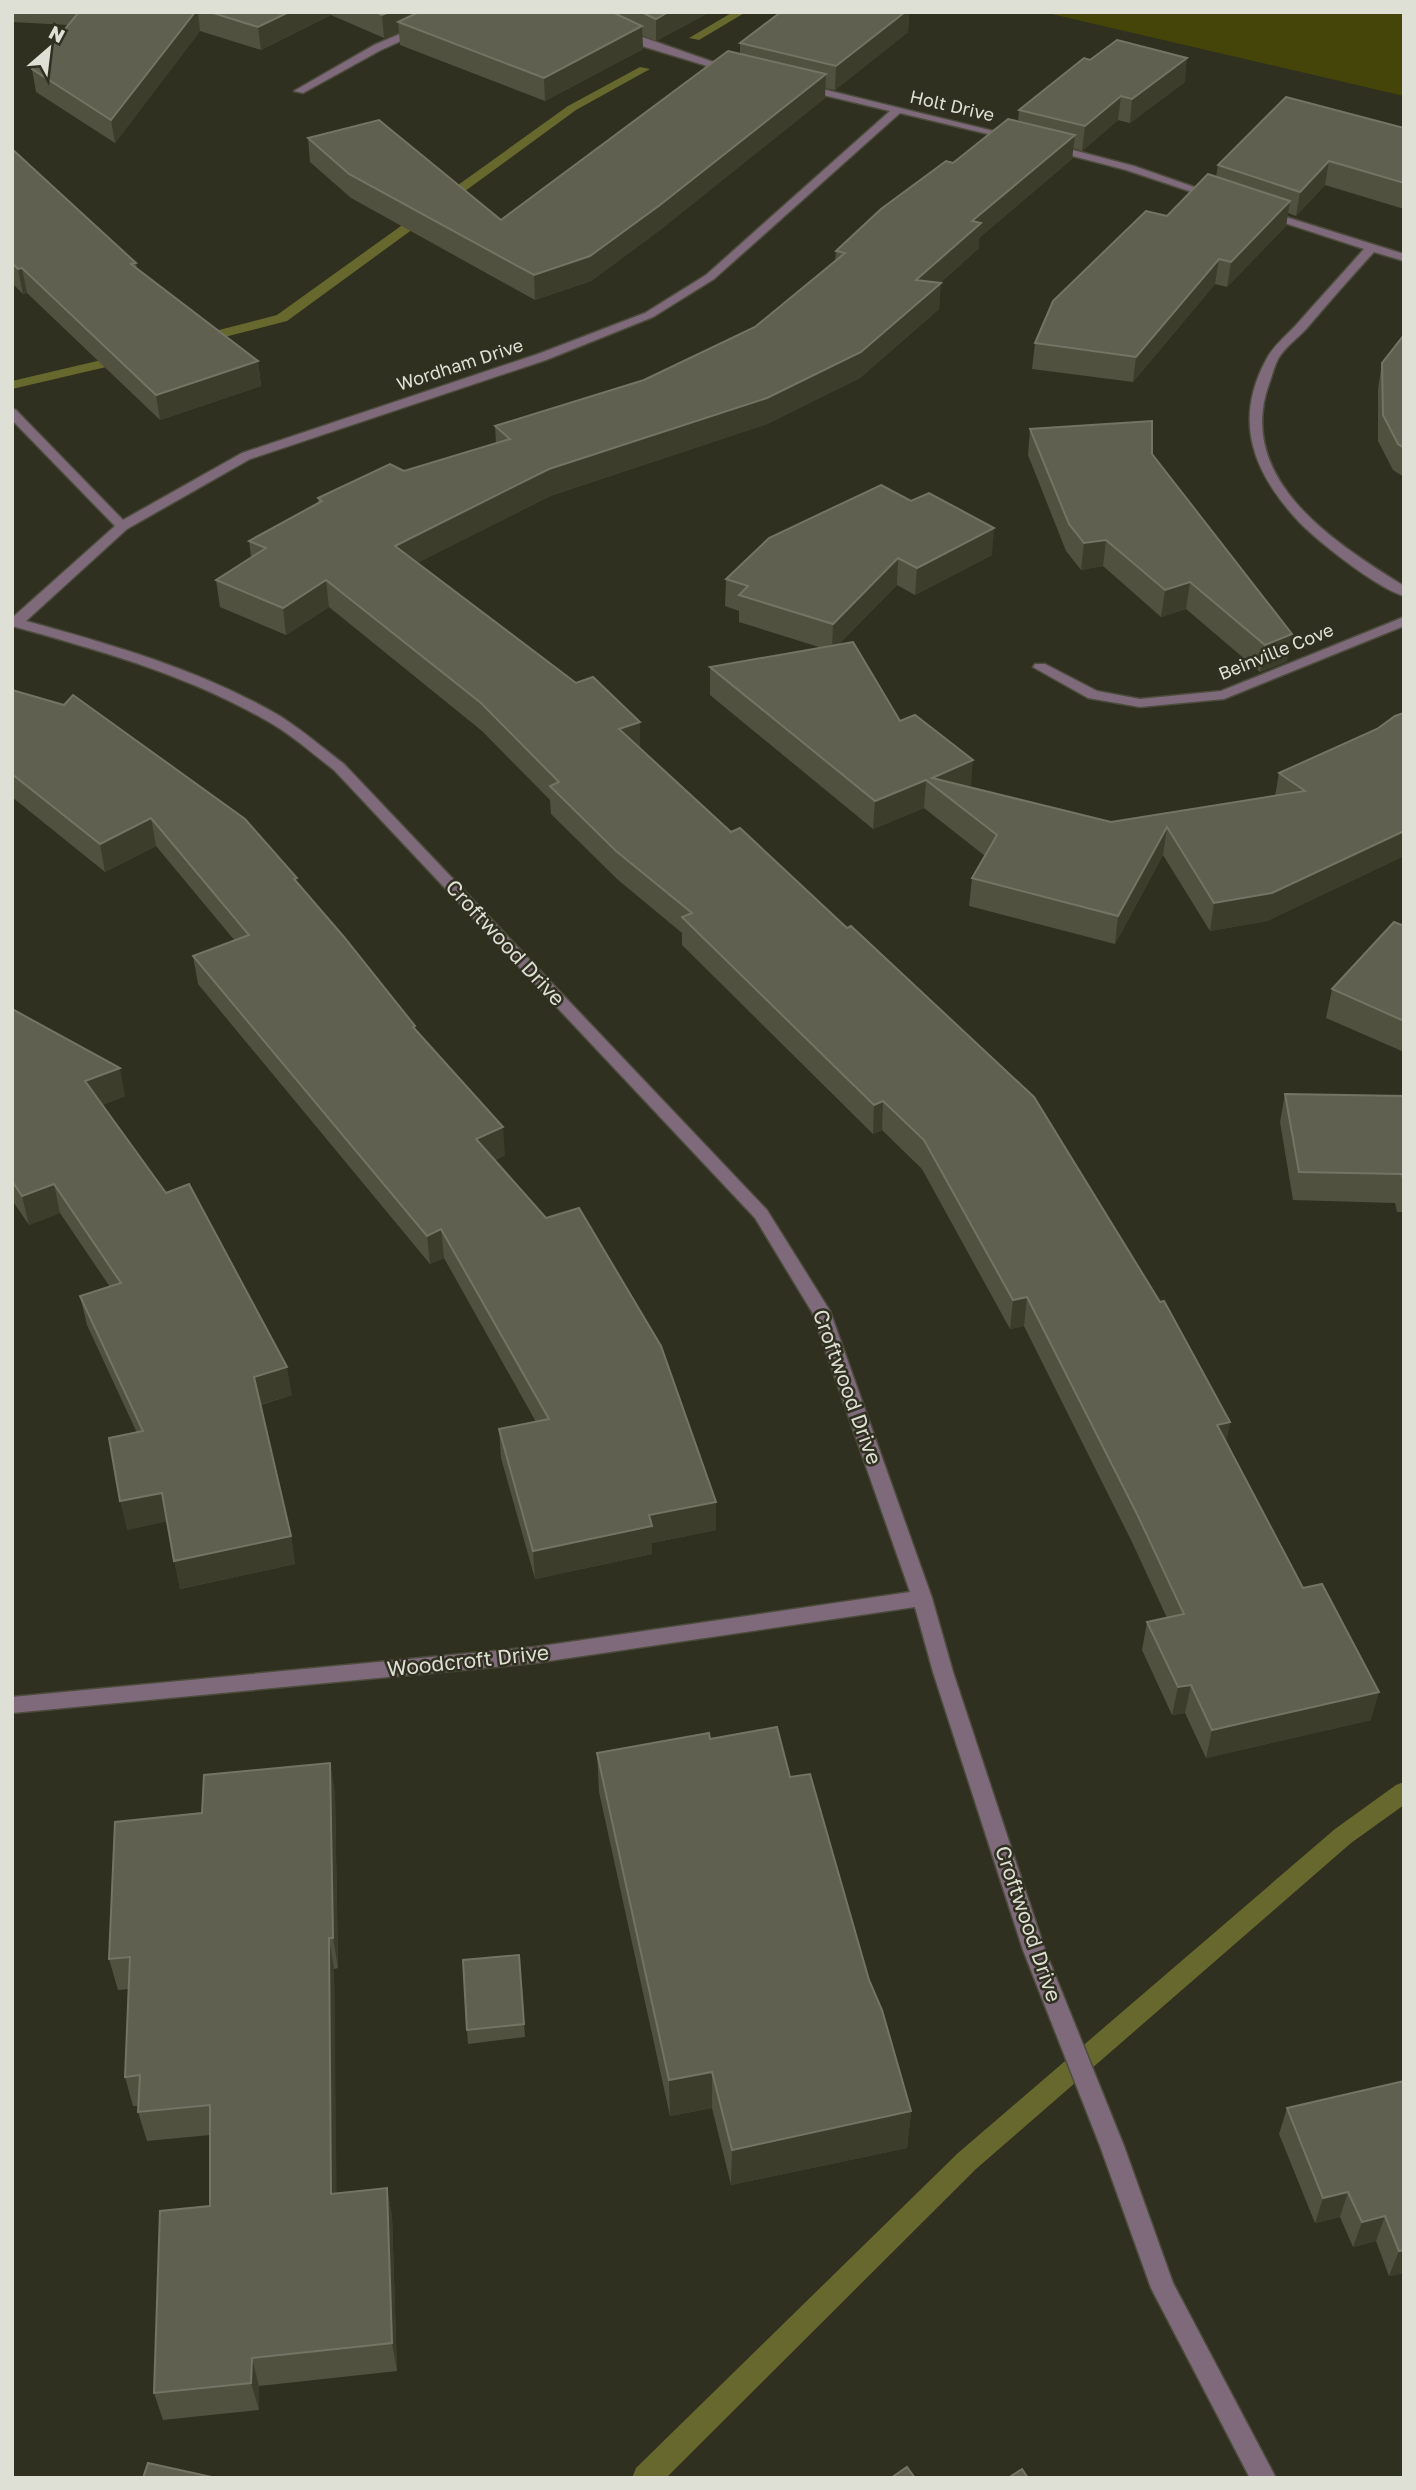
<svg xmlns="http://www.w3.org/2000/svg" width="1416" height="2490" font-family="'Golos Text',sans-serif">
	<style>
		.green { fill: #45450a }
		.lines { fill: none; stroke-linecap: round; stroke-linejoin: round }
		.stream { fill: #67682d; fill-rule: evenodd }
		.minor-casing { stroke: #4c4c3d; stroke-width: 3 }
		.minor { fill: #7f6a7b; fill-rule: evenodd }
		.wall { fill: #50513f }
		.shaded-wall { fill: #3d3d2c }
		.building { fill: #5f604f; stroke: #737464; stroke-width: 2 }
		.labels { text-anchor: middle; stroke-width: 5; stroke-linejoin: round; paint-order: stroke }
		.far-street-label { font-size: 18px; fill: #dedfd5; stroke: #303020 }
		.street-label { font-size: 21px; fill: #dedfd5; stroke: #303020 }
	</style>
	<rect width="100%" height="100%" fill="#303020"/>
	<polygon class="green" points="1043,12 1404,12 1404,96"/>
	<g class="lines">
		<g class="stream">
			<polygon points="733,12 746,12 699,40 689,38"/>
			<polygon points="640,67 650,69 576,110 287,321 197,344 190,340 192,337 277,315 568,106"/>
			<polygon points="127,354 132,355 132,361 12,389 12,381"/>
			<polygon points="1404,1782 1404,1805 1351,1843 976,2169 666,2478 632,2478 636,2468 958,2153 1335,1829 1396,1785"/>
		</g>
		<defs>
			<g id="minor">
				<polygon points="451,12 466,12 381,50 303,93 294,91 374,45"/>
				<polygon points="617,31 625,31 739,71 730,73 645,47 617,35"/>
				<path d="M802 84 1018 137 1013 140 900 113 714 279 653 317 546 360 250 459 127 529 26 621C113 645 201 670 280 716 302 730 323 748 344 764L767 1210 830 1311 932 1598 953 1672 1045 1950 1124 2146 1173 2283 1276 2478H1250L1151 2288 1100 2146 1023 1950 933 1672 915 1607 535 1663 12 1713V1697L535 1647 910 1592 812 1312 755 1218 334 770C313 754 292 735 269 722 188 675 101 651 12 626V618L115 526 12 420V409L16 410 123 520 242 453 538 354 645 313 706 275 890 111 798 89V85Z"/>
				<polygon points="1050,144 1134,166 1220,196 1210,198 1126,170 1046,149 1045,147"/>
				<path d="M1264 210 1404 254V261L1374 252C1351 277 1329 302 1307 328 1298 338 1285 347 1278 359 1274 367 1272 376 1269 384 1235 480 1335 543 1404 586V596C1377 588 1320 543 1300 523 1255 475 1232 423 1266 360 1273 346 1286 336 1297 324 1319 299 1342 274 1364 249L1260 215 1258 213Z"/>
				<polygon points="1404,617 1404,626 1224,699 1140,707 1088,698 1033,667 1035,664 1045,664 1097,691 1140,699 1221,691"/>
			</g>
		</defs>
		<use href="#minor" class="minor-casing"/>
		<use href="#minor" class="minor"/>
	</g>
	<g class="wall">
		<polygon points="12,12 710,12 656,41 642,35 643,49 545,101 400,45 399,32 384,38 331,15 261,50 200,31 115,143 36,92 32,69 68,25 12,22"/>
		<polygon points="781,12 909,12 908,32 835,90 825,88 825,98 660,230 591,281 535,300 351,198 310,162 308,138 501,220 740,54 740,43"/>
		<polygon points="1185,82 1130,123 1118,120 1082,151 1073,148 1072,159 979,238 979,248 940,283 939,309 860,378 767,424 550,496 417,563 576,683 640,722 640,749 1230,1422 1226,1441 1371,1720 1206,1758 1185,1713 1172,1715 1142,1650 1147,1622 1167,1618 1132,1542 1024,1326 1010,1329 922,1169 882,1130 873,1134 682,945 682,933 617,879 551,814 550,800 482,731 329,607 286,635 220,607 216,580 251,557 249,541 318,503 318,498 496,443 495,426 644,380 755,327 835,261 836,251 953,163 1018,121 1019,110"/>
		<polygon points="1404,128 1404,209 1325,185 1296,216 1288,213 1286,226 1227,287 1215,284 1133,382 1032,369 1035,343 1167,216 1216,177 1218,165"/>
		<polygon points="12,149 136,263 137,269 258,361 261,386 160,420 27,293 23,294 12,283"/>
		<polygon points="1404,335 1404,477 1393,470 1378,441 1378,389 1382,363"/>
		<polygon points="1030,429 1152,454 1287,661 1260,672 1186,609 1161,617 1103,566 1081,570 1066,551 1028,455"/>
		<polygon points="769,538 992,555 915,595 897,585 838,645 900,721 971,787 1111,822 1275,796 1279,773 1377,729 1404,713 1404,856 1267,921 1210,931 1163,855 1115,944 969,906 972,878 985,856 924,808 873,829 710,695 710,667 822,648 739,622 739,611 725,606 726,579"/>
		<polygon points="12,690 297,884 415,1026 415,1030 505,1155 495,1160 716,1502 716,1530 652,1543 652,1554 535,1579 501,1458 499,1429 536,1422 444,1258 430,1264 198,984 193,956 235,941 156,846 105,872 12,797"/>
		<polygon points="1404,926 1404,1052 1326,1018 1332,989"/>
		<polygon points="12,1009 125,1096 102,1105 292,1395 261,1405 291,1536 295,1564 180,1589 167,1521 127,1530 137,1433 87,1325 80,1296 110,1287 60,1213 29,1225 12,1200"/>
		<polygon points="1285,1094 1404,1096 1404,1212 1397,1212 1395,1203 1293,1200 1280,1122"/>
		<polygon points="710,1739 790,1777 869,1980 911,2111 907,2148 731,2185 712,2108 670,2116 599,1792 597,1753"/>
		<polygon points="330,1763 335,1795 338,1968 334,1969 336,2193 387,2188 392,2217 397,2371 259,2386 259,2410 163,2420 154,2393 210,2206 210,2135 147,2141 138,2112 138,2106 133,2106 125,2077 129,1989 118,1990 109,1959 202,1813"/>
		<polygon points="519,1955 525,2037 468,2044 467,2030"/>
		<polygon points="1404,2081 1404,2273 1389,2276 1376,2241 1353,2247 1340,2217 1315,2223 1279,2134 1287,2108"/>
	</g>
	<g class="shaded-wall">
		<polygon points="195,12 198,12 200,31 115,143 111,120"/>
		<polygon points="289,12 331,12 331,15 261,50 258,27"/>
		<polygon points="389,12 444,12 398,22 399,32 384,38 382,15"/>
		<polygon points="668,12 710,12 656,41 656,19"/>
		<polygon points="905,12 909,12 908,32 835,90 836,66"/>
		<polygon points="642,26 643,49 545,101 544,78"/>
		<polygon points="1187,58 1185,82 1130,123 1132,99"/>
		<polygon points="826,74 825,98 660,230 591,281 535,300 534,275"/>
		<polygon points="1121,96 1118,120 1082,151 1085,126"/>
		<polygon points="1075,135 1072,159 979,238 979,248 915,305 916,280 972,221"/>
		<polygon points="1329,161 1325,185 1296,216 1300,192"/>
		<polygon points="1290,201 1286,226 1227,287 1231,262"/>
		<polygon points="1219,259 1215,284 1133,382 1136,357"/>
		<polygon points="22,268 27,293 23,294 18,269"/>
		<polygon points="941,283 939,309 860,378 767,424 550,496 397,573 395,546 549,469"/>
		<polygon points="258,361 261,386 160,420 156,395"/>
		<polygon points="994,528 992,555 915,595 917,568"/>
		<polygon points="1106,540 1103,566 1081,570 1084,543"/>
		<polygon points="898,558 897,585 832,651 833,624"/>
		<polygon points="326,580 329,607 286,635 283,608"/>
		<polygon points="1190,582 1186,609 1161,617 1165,590"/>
		<polygon points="1292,634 1287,661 1260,672 1265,645"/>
		<polygon points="640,722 640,750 619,729"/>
		<polygon points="973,760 971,788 932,778"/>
		<polygon points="926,780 924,808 873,829 875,801"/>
		<polygon points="151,818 156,846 105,872 100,844"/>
		<polygon points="1167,827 1163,855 1115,944 1118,916"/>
		<polygon points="1404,831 1404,856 1267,921 1210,931 1214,903"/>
		<polygon points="120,1068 125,1096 91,1110 85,1081"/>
		<polygon points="883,1101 882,1130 873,1134 874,1105"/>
		<polygon points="503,1127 505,1155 478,1167 476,1139"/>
		<polygon points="54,1184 60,1213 29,1225 22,1196"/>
		<polygon points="441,1229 444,1258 430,1264 427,1236"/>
		<polygon points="1027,1297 1024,1326 1010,1329 1013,1300"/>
		<polygon points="287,1367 292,1395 259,1405 254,1377"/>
		<polygon points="1230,1422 1224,1450 1217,1425"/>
		<polygon points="162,1493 168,1521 127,1530 120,1501"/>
		<polygon points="716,1502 716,1530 652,1543 652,1554 535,1579 533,1551 649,1515"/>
		<polygon points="291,1536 295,1564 180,1589 174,1561"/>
		<polygon points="1191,1685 1185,1713 1172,1715 1178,1687"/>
		<polygon points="1379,1692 1371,1720 1206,1758 1212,1730"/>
		<polygon points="330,1763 335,1795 338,1968 333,1938"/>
		<polygon points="329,1938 334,1969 337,2223 331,2194"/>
		<polygon points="712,2072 712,2108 670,2116 669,2080"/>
		<polygon points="911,2111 907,2148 731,2185 732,2150"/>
		<polygon points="387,2188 392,2217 397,2371 392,2343"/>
		<polygon points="1348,2192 1340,2217 1315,2223 1323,2198"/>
		<polygon points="1385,2216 1376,2241 1353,2247 1362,2222"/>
		<polygon points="1404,2250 1404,2273 1389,2276 1399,2251"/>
		<polygon points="252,2358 259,2386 259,2410 251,2383"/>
	</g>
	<g class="building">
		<polygon points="79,12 195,12 111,120 32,69"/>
		<polygon points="210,12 289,12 258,27"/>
		<polygon points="376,12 389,12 382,15"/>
		<polygon points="419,12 612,12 642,26 544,78 398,22"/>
		<polygon points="641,12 668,12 656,19"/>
		<polygon points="781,12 905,12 836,66 740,43"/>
		<polygon points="1117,40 1187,58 1132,99 1121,96 1085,126 1019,110 1084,58 1090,60"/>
		<polygon points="728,51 826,74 660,205 590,256 534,275 349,174 308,138 379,120 501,220"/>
		<polygon points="1286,97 1404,128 1404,183 1329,161 1300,192 1218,165"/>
		<polygon points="1008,119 1075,135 972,221 981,223 916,280 941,283 861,352 767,398 549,469 395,546 576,683 593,677 640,722 619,729 731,832 740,828 847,928 851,926 1034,1097 1160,1302 1164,1301 1230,1422 1217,1425 1303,1588 1322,1584 1379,1692 1212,1730 1191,1685 1178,1687 1147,1622 1184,1614 1137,1514 1027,1297 1013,1300 924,1140 883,1101 874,1105 682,917 692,913 616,851 550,786 559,782 481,703 326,580 283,608 216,580 266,548 249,541 322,501 318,498 390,464 404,471 510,439 495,426 644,380 755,327 845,253 836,251 881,209 946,161 953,163"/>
		<polygon points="12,149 136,263 131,264 258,361 156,395 22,268 18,269 12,263"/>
		<polygon points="1208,174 1290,201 1231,262 1219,259 1136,357 1035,343 1053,301 1146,211 1167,216"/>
		<polygon points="1404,335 1404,448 1398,444 1383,415 1382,363"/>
		<polygon points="1152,421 1152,454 1292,634 1265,645 1190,582 1165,590 1106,540 1084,543 1069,524 1030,429"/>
		<polygon points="881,485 911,501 929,493 994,528 917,568 898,558 833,624 739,595 748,586 726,579 769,538"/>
		<polygon points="853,642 900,721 915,715 973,760 932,778 1111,822 1305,791 1279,773 1377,729 1395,716 1404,713 1404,831 1272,893 1214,903 1167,827 1118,916 972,878 997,835 926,780 875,801 710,667"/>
		<polygon points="12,690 64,705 73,695 245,819 297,878 294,879 344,937 415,1026 413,1027 503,1127 476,1139 546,1218 579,1208 661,1346 716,1502 649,1515 652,1526 533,1551 499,1429 549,1419 441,1229 427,1236 193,956 249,935 151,818 100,844 12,774"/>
		<polygon points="1394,922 1404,926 1404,1021 1332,989"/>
		<polygon points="12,1009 120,1068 85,1081 166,1193 189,1184 287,1367 254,1377 291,1536 174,1561 162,1493 120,1501 109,1438 143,1431 80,1296 121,1283 54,1184 22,1196 12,1181"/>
		<polygon points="1285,1094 1404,1096 1404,1183 1402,1174 1299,1172"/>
		<polygon points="777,1727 790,1777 810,1774 869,1980 882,2010 911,2111 732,2150 712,2072 669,2080 597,1753 709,1733 710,1739"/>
		<polygon points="330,1763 333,1938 329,1938 331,2194 387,2188 392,2343 252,2358 251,2383 154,2393 160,2211 210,2206 210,2105 138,2112 140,2075 125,2077 130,1957 109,1959 115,1822 202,1813 204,1775"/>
		<polygon points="519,1955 524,2024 467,2030 463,1960"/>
		<polygon points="1404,2081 1404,2250 1399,2251 1385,2216 1362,2222 1348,2192 1323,2198 1287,2108"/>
		<polygon points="148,2463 216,2478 143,2478"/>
		<polygon points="907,2467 915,2478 891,2478"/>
		<polygon points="1022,2469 1028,2478 1008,2478"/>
	</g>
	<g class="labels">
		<g class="far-street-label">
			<text transform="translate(952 106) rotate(13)" y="6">Holt Drive</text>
			<text transform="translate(460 365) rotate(-18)" y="6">Wordham Drive</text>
			<text transform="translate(1276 652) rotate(-22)" y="6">Beinville Cove</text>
		</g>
		<g class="street-label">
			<text transform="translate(505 943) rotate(47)" y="7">Croftwood Drive</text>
			<text transform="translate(847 1387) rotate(70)" y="7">Croftwood Drive</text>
			<text transform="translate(468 1661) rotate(-6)" y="7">Woodcroft Drive</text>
			<text transform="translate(1028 1924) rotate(71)" y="7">Croftwood Drive</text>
		</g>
	</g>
	<rect width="1416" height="2490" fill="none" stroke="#dedfd5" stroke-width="28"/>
	<g transform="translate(49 49) rotate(28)" stroke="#303020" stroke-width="5" paint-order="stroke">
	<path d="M0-5L12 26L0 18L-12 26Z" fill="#dedfd5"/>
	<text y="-10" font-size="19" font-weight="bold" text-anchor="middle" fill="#dedfd5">N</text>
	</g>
</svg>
